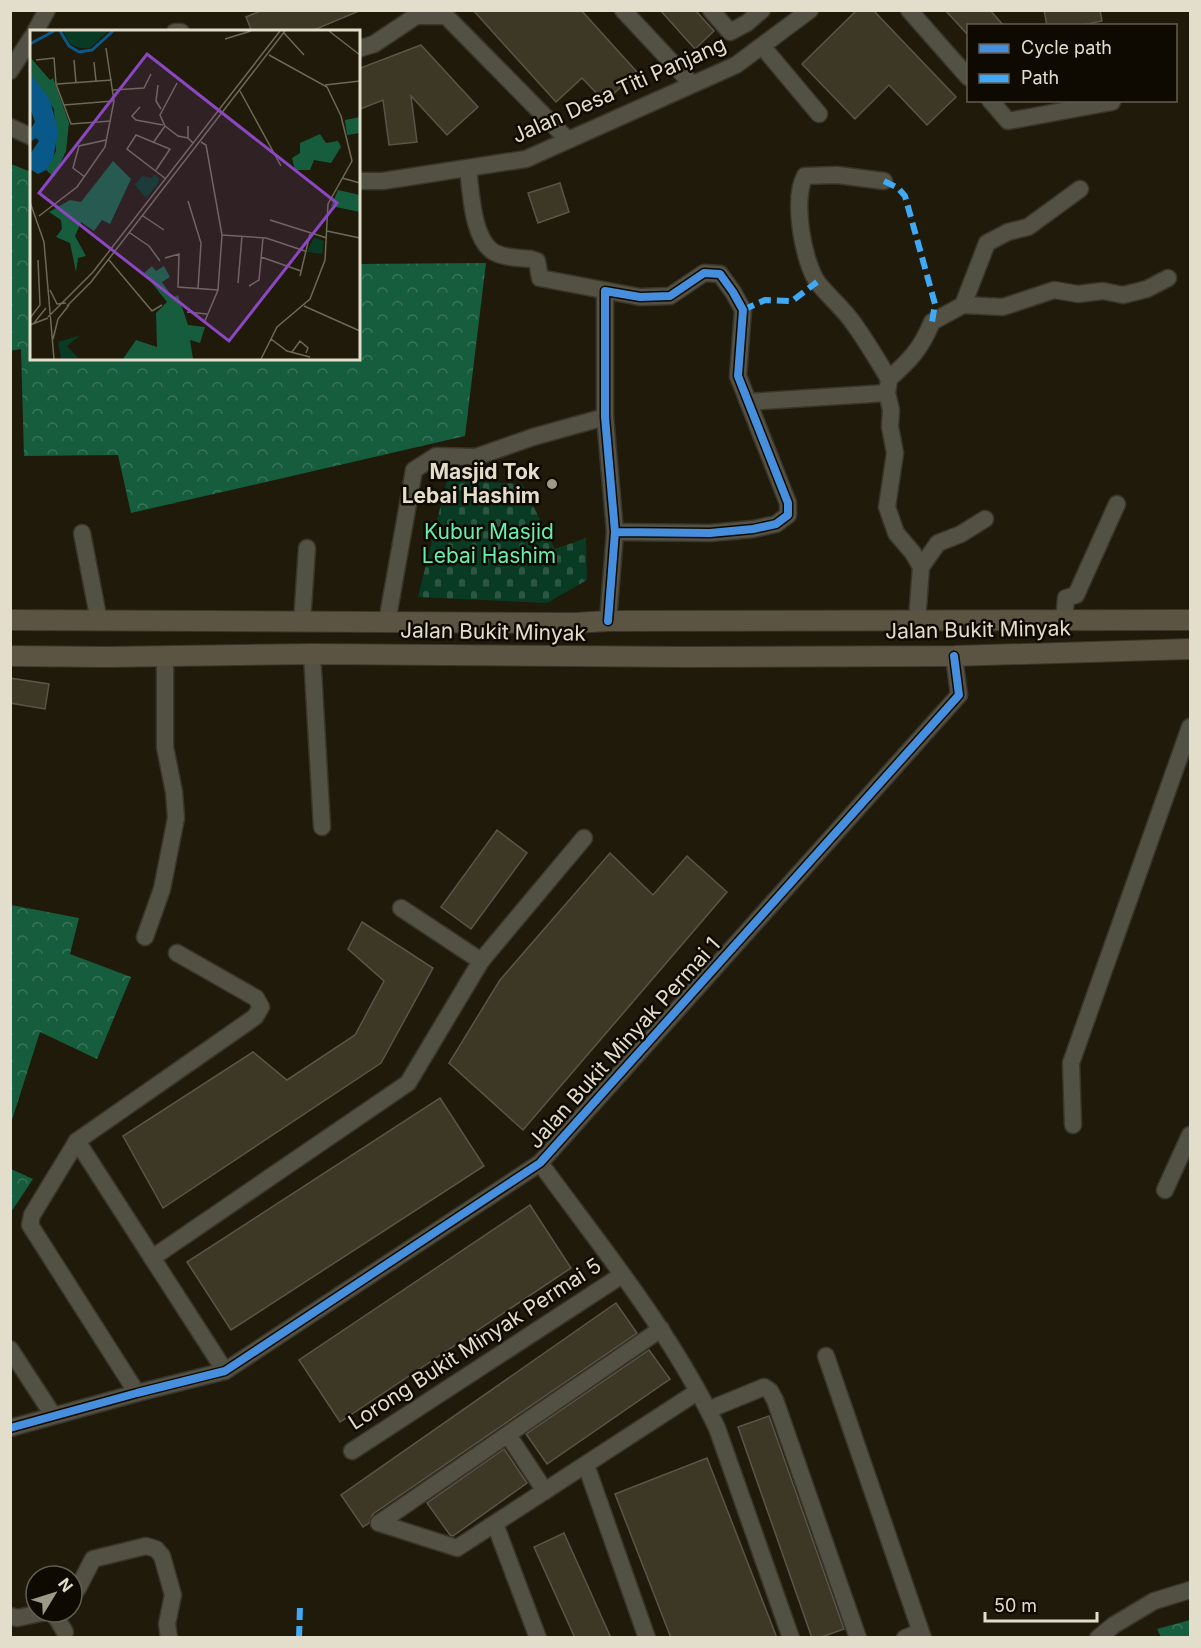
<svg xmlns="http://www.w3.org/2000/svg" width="1201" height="1648" font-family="Inter,sans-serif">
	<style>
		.forest { fill: url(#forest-crowns) }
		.cemetery { fill: url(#cemetery-stones) }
		.building { fill: #3d3726; stroke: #5a5548; stroke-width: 1.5 }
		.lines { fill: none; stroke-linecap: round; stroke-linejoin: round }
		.minor-casing { stroke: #39352a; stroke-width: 19 }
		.major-casing { stroke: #39352a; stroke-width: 22 }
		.minor { stroke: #535044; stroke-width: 16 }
		.major { stroke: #5b5442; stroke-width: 20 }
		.quiet { stroke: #3fa9f5; stroke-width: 6; stroke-dasharray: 12 6; stroke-linecap: butt }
		.cycleway-casing { stroke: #0e0a01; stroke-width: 11 }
		.cycleway { stroke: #468fdf; stroke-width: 8 }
		.poi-dot { fill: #9f9987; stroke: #0e0a01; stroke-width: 2 }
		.labels { text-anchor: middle; stroke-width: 5; stroke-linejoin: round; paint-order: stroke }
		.street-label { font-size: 21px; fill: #e3ddcb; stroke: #0e0a01 }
		.poi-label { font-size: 21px; font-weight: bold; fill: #e3ddcb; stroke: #0e0a01; text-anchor: end }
		.park-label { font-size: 21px; fill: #68eeb1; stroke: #0e0a01 }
		.inset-river { fill: none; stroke: #09588a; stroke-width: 3 }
		.inset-road { fill: none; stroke: #6e6857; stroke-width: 1.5 }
		.view { fill: #8b47c1; fill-opacity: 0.15; stroke: #8b47c1; stroke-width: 3 }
		.inset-edge { fill: none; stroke: #e3ddcb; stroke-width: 3 }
	</style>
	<defs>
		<pattern id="forest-crowns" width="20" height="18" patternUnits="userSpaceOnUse" patternTransform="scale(1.5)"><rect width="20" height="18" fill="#165d3e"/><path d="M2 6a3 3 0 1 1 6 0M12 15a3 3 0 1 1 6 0" fill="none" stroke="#387459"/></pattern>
		<pattern id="cemetery-stones" width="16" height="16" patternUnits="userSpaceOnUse" patternTransform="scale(1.5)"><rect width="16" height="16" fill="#083a24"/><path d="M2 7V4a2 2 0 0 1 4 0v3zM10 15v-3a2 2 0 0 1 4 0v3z" fill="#2c5642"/></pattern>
	</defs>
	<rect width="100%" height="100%" fill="#201a0a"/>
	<g class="forest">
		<polygon points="11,164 31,172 32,358 358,358 359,264 486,263 465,436 131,513 118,455 24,456 21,349 10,351"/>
		<polygon points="11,905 79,918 70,954 131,977 97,1059 40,1032 11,1123"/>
		<polygon points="11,1169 33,1179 11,1212"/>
		<polygon points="1190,1620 1190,1637 1161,1637 1157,1629"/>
	</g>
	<polygon class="cemetery" points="447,480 522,484 555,549 586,538 587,580 547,603 418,597"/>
	<g class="building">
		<polygon points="263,10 359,10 359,11 309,32 252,32 246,17"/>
		<polygon points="473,10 581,10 637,72 605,102 582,78 556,102"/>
		<polygon points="660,10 695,10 714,31 695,49"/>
		<polygon points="857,10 873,10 956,97 927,125 889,85 855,119 802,64"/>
		<polygon points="945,10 990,10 1004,26 969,26 969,36"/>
		<polygon points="1044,10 1100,10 1102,21 1078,26 1047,26"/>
		<polygon points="421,45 478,107 447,135 411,96 417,142 389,145 383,100 358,110 358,69"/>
		<polygon points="560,183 569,212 538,223 528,193"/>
		<polygon points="10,678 49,684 45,709 10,703"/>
		<polygon points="497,830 527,853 471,929 441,907"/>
		<polygon points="610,853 653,895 687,856 727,892 523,1130 449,1063 500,980"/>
		<polygon points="362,922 433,968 381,1063 163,1208 123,1136 253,1052 287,1080 355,1035 384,981 348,949"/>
		<polygon points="440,1098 484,1166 231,1330 187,1262"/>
		<polygon points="530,1205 571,1268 340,1422 299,1360"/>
		<polygon points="616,1303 637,1333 373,1514 369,1523 363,1527 341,1495"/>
		<polygon points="649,1350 670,1379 547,1464 526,1434"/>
		<polygon points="769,1416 844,1629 819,1638 812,1638 738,1427"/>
		<polygon points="504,1449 527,1483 453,1536 450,1535 427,1503"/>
		<polygon points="707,1458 777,1638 671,1638 615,1494"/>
		<polygon points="564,1533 611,1638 575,1638 534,1547"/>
	</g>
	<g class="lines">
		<defs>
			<g id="minor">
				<polyline points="623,10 692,84"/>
				<polyline points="711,10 730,32 747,23 762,10"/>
				<polyline points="909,10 968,77"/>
				<polyline points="35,32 47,10"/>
				<polyline points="175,32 181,32"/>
				<polyline points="762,46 819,114"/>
				<polyline points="358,49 374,44 416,16 446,16 568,140"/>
				<polyline points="10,71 32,37"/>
				<polyline points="990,100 1008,121 1112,102"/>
				<polyline points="10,127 32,137"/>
				<path d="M468 168C471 191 472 245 498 254 508 258 521 258 531 259L537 261 540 278 640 297 670 296 704 273 720 274 733 292 743 310 738 376 788 503V515L776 524 753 529 710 533 615 532"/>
				<polyline points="358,181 383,181 526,159 736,65 810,10"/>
				<path d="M884 181 837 175 805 176C792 199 803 262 818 283 829 297 844 309 854 324 867 342 878 361 889 379"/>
				<polyline points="605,291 605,417 615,532 608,621"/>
				<polyline points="963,305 987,243 1008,232 1028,227 1080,189"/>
				<polyline points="748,402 887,393"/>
				<polyline points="82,533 99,621"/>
				<path d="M921 567 913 553 896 533 887 507 895 453 890 427 891 410 887 393 889 379C910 360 921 349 932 322L963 305 1003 307 1054 290 1078 294 1103 291 1123 295 1147 289 1168 278"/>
				<polyline points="917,620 921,567 938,543 961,534 985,519"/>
				<polyline points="1064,621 1066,598 1076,595 1117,504"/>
				<polyline points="302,622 307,548"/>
				<polyline points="387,622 414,470 436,456 476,457 533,437 605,417"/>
				<polyline points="312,654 322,827"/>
				<polyline points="401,908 481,961"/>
				<polyline points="145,937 162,889 176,818 174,792 165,747 165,656"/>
				<polyline points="1073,1125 1071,1063 1190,727"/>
				<polyline points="77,1141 225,1371"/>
				<path d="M540 1163C603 1249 671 1332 717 1428L791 1638"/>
				<polyline points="1165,1190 1190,1135"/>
				<polyline points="152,1258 408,1083 481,961 584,838"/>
				<polyline points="10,1349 53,1415"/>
				<polyline points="826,1356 923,1638"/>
				<polyline points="137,1393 30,1225 32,1215 77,1141 255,1017 261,1007 256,998 177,953"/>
				<polyline points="708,1410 764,1387 770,1391 775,1400 858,1638"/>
				<polyline points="10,1428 137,1393 225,1371 540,1163 959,695 954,656"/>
				<polyline points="508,1435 545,1491"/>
				<polyline points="352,1451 622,1275"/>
				<polyline points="586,1465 647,1638"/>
				<polyline points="379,1523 457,1548 697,1392"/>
				<polyline points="379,1523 661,1329"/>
				<polyline points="495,1524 538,1638"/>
				<polyline points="72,1594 78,1588 93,1559 146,1546 156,1549 162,1556 173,1595 167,1624 169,1638"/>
				<polyline points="53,1612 65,1632"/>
				<polyline points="10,1616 17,1618 46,1612"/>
				<polyline points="905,1638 920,1632"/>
				<polyline points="1098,1638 1114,1625 1154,1601 1190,1590"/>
			</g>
			<g id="major">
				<polyline points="10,620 574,623 608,621 1190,620"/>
				<polyline points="10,656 107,657 312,654 685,657 954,656 1190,649"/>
			</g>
		</defs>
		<use href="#minor" class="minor-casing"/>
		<use href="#major" class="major-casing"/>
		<use href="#minor" class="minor"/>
		<use href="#major" class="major"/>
		<g class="quiet">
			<polyline points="884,181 898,188 905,196 935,304 932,322"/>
			<polyline points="743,310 765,300 792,301 817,282"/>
			<polyline points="299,1638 300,1607"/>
		</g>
		<defs>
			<g id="cycleway">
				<polyline points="608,621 615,532 605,417 605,291 640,297 670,296 704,273 720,274 733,292 743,310 738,376 788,503 788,515 776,524 753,529 710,533 615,532"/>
				<polyline points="10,1428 137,1393 225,1371 540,1163 959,695 954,656"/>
			</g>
		</defs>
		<use href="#cycleway" class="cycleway-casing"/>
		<use href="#cycleway" class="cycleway"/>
	</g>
	<circle class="poi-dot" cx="552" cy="484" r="6"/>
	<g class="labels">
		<g class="street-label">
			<text transform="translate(619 90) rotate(-24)" y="7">Jalan Desa Titi Panjang</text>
			<text transform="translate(978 630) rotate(-1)" y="7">Jalan Bukit Minyak</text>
			<text transform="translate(493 632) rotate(1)" y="7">Jalan Bukit Minyak</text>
			<text transform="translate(624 1043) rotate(-48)" y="7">Jalan Bukit Minyak Permai 1</text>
			<text transform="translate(475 1344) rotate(-33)" y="7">Lorong Bukit Minyak Permai 5</text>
		</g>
		<g class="poi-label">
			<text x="540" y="479">Masjid Tok<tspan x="540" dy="24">Lebai Hashim</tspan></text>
		</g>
		<g class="park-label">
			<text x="489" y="539">Kubur Masjid<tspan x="489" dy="24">Lebai Hashim</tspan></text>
		</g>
	</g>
	<g transform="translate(30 30)">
		<rect width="330" height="330" fill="#201a0a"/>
		<path d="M33 1H78L60 18H50L40 14ZM51 305 37 316 48 328 31 329 28 312Z" fill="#083a24"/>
		<path d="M0 27 20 50 23 48 39 93 36 121 24 147 16 140 26 121 24 79 0 43ZM330 87V103L317 105 315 90ZM290 104 296 113 308 111 311 117 301 133 284 130 280 140H265L262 128 270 123V113ZM83 131 101 149 80 194 72 190 64 201 51 192 45 206 56 226 48 228 46 242 40 213 26 207 32 199 31 190 19 182 40 170 51 172ZM308 160 330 165V182L301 176ZM122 236 126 241 134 236 140 247 132 252 143 268 148 265 158 295 175 297 170 313 160 310 163 329H93L106 310 127 317 126 283 137 272 114 243Z" fill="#165d3e"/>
		<path d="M124 144 129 148 128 154 116 168 105 155 112 146 122 148Z" fill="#083a24"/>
		<path d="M284 207 294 211 292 224 277 222Z" fill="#083a24"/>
		<path d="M0 43 20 70 28 101 23 129 16 140 8 144 0 139V124L9 111 6 108 0 112V100L5 92 0 78Z" fill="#09588a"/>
		<path class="inset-river" d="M30 1 39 16 49 22 62 20 83 1M0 14 24 1"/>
		<path class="inset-road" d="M299 1 330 25M254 3 274 25M195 9 221 1M6 30 24 28 26 54 41 94 81 91M44 30 46 53M64 32 66 51M147 53 130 85 135 96 148 106 158 108M27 54 82 50M128 55 126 71 131 79M295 55 330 51M83 60 114 58 121 44M210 61 251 136M34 75 83 71M110 77 102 86 106 90 133 95M158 96V108L163 113M171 112 176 115 192 205 188 260 174 293M123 113 135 96M126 140 140 119 106 105 97 119 136 149M55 147 43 138 49 116 76 110M312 148 330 153M158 171 171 213 168 259M0 172 14 212 24 329M9 186 47 157 75 117 84 71 76 18M113 186 134 200M240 190 297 208M297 201 330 208M100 203 119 216 130 231M192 205 236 208 275 221M231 227 271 241M135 228 149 224 148 257 188 260M79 230 122 281 132 275M270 246 280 204M208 253 212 206M219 256 229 250 233 208M20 260 27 274 36 273M37 276 61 252 255 1M274 276 330 301M157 282 177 284M18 287 63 242 250 1M0 288 10 275 8 230M4 293 16 278M0 295 18 288M23 309 28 289 39 275M241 309 257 321 280 327M262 322 270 311 278 318 276 323M231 329 247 297 280 269 295 230 298 174 322 131 311 86 297 57 239 25"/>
		<path class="view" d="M117 24 307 173 199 311 9 163Z"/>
		<rect width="330" height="330" class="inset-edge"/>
	</g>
	<rect width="1201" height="1648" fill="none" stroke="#e3ddcb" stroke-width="24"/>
	<rect x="967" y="24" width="210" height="78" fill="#0e0a01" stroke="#635e52" stroke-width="1.5"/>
	<rect x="979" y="44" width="30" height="9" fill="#468fdf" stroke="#635e52" stroke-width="1.5"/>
	<text x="1021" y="54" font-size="18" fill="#e3ddcb">Cycle path</text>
	<rect x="979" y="74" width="30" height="9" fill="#3fa9f5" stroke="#635e52" stroke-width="1.5"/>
	<text x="1021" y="84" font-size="18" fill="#e3ddcb">Path</text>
	<g transform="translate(54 1594) rotate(52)"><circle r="28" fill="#0e0a01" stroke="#635e52" stroke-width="1.5"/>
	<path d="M0-4.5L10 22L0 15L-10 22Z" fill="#9f9987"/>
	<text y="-9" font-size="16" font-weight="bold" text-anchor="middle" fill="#e3ddcb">N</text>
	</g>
	<path d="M985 1612v9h112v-9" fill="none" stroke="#e3ddcb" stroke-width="3"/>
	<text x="994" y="1612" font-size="18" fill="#e3ddcb" stroke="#0e0a01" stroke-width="4.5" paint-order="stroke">50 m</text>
</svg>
